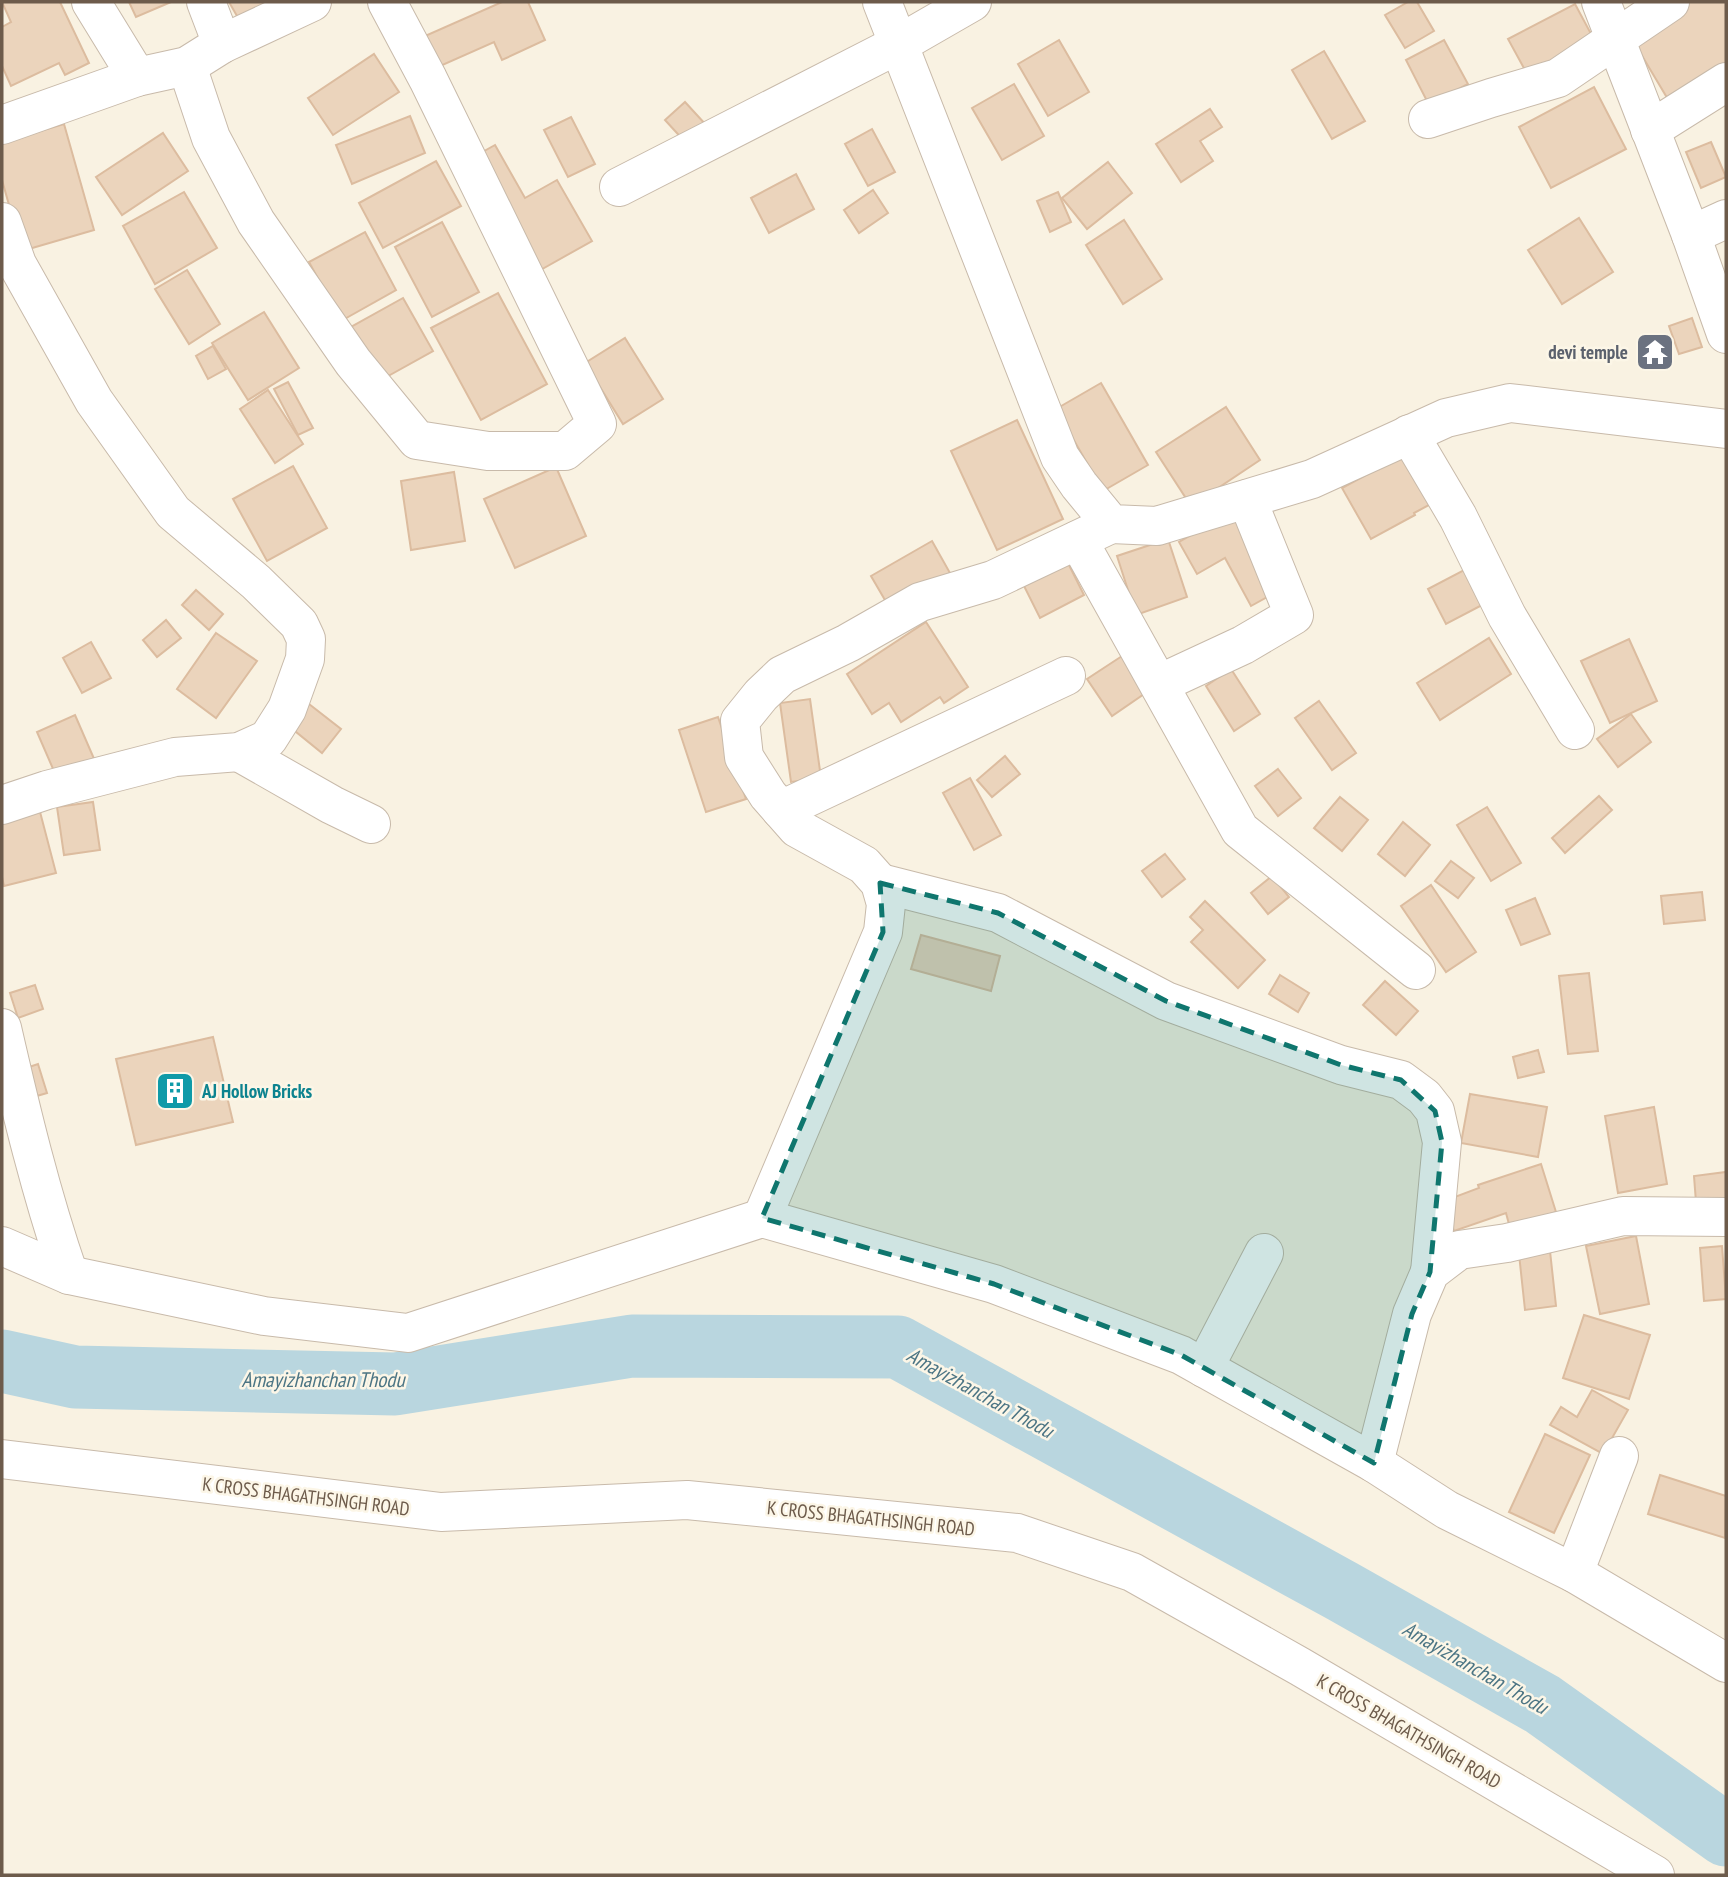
<svg xmlns="http://www.w3.org/2000/svg" width="1728" height="1877" font-family="'PT Sans Narrow',sans-serif">
	<style>
		.lines { fill: none; stroke-linecap: round; stroke-linejoin: round }
		.river { stroke: #b9d6df; stroke-width: 63 }
		.building { fill: #ebd4bc; stroke: #dcbc9f; stroke-width: 2 }
		.minor-casing { stroke: #c8baaa; stroke-width: 40 }
		.minor { stroke: #fff; stroke-width: 38 }
		.marked { fill: #0f766e; fill-opacity: 0.2; stroke: #0f766e; stroke-width: 5; stroke-dasharray: 14 9; stroke-linejoin: round }
		.labels { text-anchor: middle; stroke-width: 5; stroke-linejoin: round; paint-order: stroke }
		.worship-label { font-size: 19px; font-weight: bold; fill: #5b616d; stroke: #fcf6e7; text-anchor: end }
		.culture-label { font-size: 19px; font-weight: bold; fill: #0d838f; stroke: #fcf6e7; text-anchor: start }
		.street-label { font-size: 19px; fill: #6d5b4b; stroke: #fcf6e7 }
		.water-label { font-size: 21px; font-style: italic; fill: #4c7584; stroke: #fcf6e7 }
	</style>
	<rect width="100%" height="100%" fill="#f9f2e2"/>
	<g class="lines">
		<polyline class="river" points="2,1361 75,1377 395,1384 632,1346 898,1347 1342,1591 1542,1704 1726,1835"/>
	</g>
	<g class="building">
		<polygon points="2,2 60,2 89,63 65,75 59,63 11,86 2,66 2,27 11,22"/>
		<polygon points="129,2 171,2 136,17"/>
		<polygon points="229,2 280,2 241,23"/>
		<polygon points="502,2 528,2 545,40 502,60 494,42 438,67 425,36"/>
		<polygon points="1408,2 1417,2 1434,31 1405,48 1385,15"/>
		<polygon points="1683,2 1726,2 1726,71 1672,106 1632,39"/>
		<polygon points="1575,4 1597,45 1531,81 1508,39"/>
		<polygon points="1059,40 1089,92 1048,116 1018,64"/>
		<polygon points="1444,40 1468,84 1429,105 1406,60"/>
		<polygon points="1324,51 1365,121 1332,139 1292,70"/>
		<polygon points="374,54 399,92 333,135 308,98"/>
		<polygon points="1014,84 1044,136 1002,160 972,108"/>
		<polygon points="1594,87 1626,149 1551,188 1519,127"/>
		<polygon points="685,102 707,126 687,144 665,120"/>
		<polygon points="1210,109 1222,127 1200,141 1213,161 1181,182 1156,144"/>
		<polygon points="410,116 425,153 352,184 336,145"/>
		<polygon points="571,117 595,164 568,177 544,130"/>
		<polygon points="64,124 94,230 22,251 2,180 2,142"/>
		<polygon points="872,129 895,172 868,186 845,144"/>
		<polygon points="163,133 188,171 122,215 96,177"/>
		<polygon points="1711,142 1726,177 1701,188 1686,152"/>
		<polygon points="495,145 525,198 557,180 592,241 537,272 472,158"/>
		<polygon points="436,161 461,206 383,248 359,203"/>
		<polygon points="1108,162 1132,193 1087,229 1062,198"/>
		<polygon points="796,174 814,209 769,233 751,198"/>
		<polygon points="873,190 888,213 859,233 844,210"/>
		<polygon points="184,192 217,248 155,284 123,226"/>
		<polygon points="1058,192 1071,222 1050,232 1037,201"/>
		<polygon points="1579,218 1613,272 1562,304 1528,250"/>
		<polygon points="1124,220 1162,279 1123,304 1086,245"/>
		<polygon points="442,222 479,292 432,317 395,247"/>
		<polygon points="365,232 396,290 341,321 309,262"/>
		<polygon points="187,270 220,324 189,344 155,289"/>
		<polygon points="498,293 547,384 481,420 431,328"/>
		<polygon points="403,298 433,351 381,380 351,327"/>
		<polygon points="264,312 299,368 248,400 212,343"/>
		<polygon points="1692,318 1702,347 1679,354 1669,326"/>
		<polygon points="625,338 663,399 623,424 585,363"/>
		<polygon points="213,346 226,369 208,379 196,356"/>
		<polygon points="288,382 313,428 298,435 274,389"/>
		<polygon points="1101,383 1148,465 1103,491 1056,409"/>
		<polygon points="268,390 303,444 275,463 240,409"/>
		<polygon points="1226,407 1260,460 1191,506 1156,452"/>
		<polygon points="1017,420 1063,519 997,550 951,451"/>
		<polygon points="1414,449 1442,498 1414,513 1415,515 1371,539 1342,488"/>
		<polygon points="293,466 327,528 267,561 233,499"/>
		<polygon points="556,467 586,536 515,568 484,499"/>
		<polygon points="454,472 465,541 411,550 401,481"/>
		<polygon points="1234,511 1278,591 1251,606 1225,558 1197,574 1179,542"/>
		<polygon points="1168,539 1187,597 1136,615 1117,556"/>
		<polygon points="932,541 950,573 889,607 871,576"/>
		<polygon points="1066,559 1084,595 1040,618 1022,582"/>
		<polygon points="1466,569 1484,604 1446,624 1428,589"/>
		<polygon points="196,590 223,614 209,630 182,605"/>
		<polygon points="166,620 181,638 157,657 143,640"/>
		<polygon points="926,622 968,687 944,703 940,697 901,722 889,703 872,714 847,674"/>
		<polygon points="216,633 257,661 216,718 177,689"/>
		<polygon points="1489,638 1511,674 1440,720 1417,683"/>
		<polygon points="1629,639 1657,701 1610,723 1581,661"/>
		<polygon points="91,642 111,678 82,693 63,658"/>
		<polygon points="1122,656 1147,692 1112,716 1087,679"/>
		<polygon points="1231,669 1260,714 1234,731 1206,686"/>
		<polygon points="810,699 821,778 791,782 780,703"/>
		<polygon points="1319,701 1356,753 1332,770 1295,718"/>
		<polygon points="309,704 341,729 322,753 290,727"/>
		<polygon points="1631,714 1651,742 1618,767 1597,739"/>
		<polygon points="75,715 95,761 57,778 37,732"/>
		<polygon points="718,717 746,799 706,812 679,730"/>
		<polygon points="1005,756 1020,774 992,797 977,780"/>
		<polygon points="1278,769 1301,798 1278,816 1255,786"/>
		<polygon points="970,778 1001,835 974,850 943,793"/>
		<polygon points="1599,796 1612,810 1565,853 1552,838"/>
		<polygon points="1340,797 1368,820 1342,851 1314,828"/>
		<polygon points="93,802 100,850 64,855 57,807"/>
		<polygon points="1487,807 1521,863 1491,881 1457,825"/>
		<polygon points="39,808 56,873 4,886 2,877 2,818"/>
		<polygon points="1403,822 1430,845 1405,876 1378,854"/>
		<polygon points="1165,854 1185,879 1162,897 1142,871"/>
		<polygon points="1451,861 1474,878 1458,898 1435,881"/>
		<polygon points="1272,876 1289,897 1268,914 1251,893"/>
		<polygon points="1431,885 1476,952 1446,972 1401,906"/>
		<polygon points="1702,892 1705,920 1664,924 1661,896"/>
		<polygon points="1535,898 1550,934 1521,945 1506,910"/>
		<polygon points="1205,901 1265,960 1238,988 1191,942 1203,930 1190,917"/>
		<polygon points="921,935 1000,956 991,991 911,969"/>
		<polygon points="1589,973 1598,1051 1568,1054 1559,976"/>
		<polygon points="1280,975 1309,993 1298,1012 1269,994"/>
		<polygon points="1385,981 1418,1011 1396,1035 1363,1005"/>
		<polygon points="35,985 43,1009 18,1018 10,993"/>
		<polygon points="213,1037 233,1122 136,1145 116,1059"/>
		<polygon points="1538,1050 1544,1072 1518,1078 1513,1057"/>
		<polygon points="38,1064 47,1093 23,1100 14,1072"/>
		<polygon points="1470,1094 1547,1107 1538,1157 1461,1143"/>
		<polygon points="1654,1107 1667,1184 1618,1193 1605,1116"/>
		<polygon points="1541,1164 1556,1212 1510,1228 1506,1213 1454,1231 1444,1201 1479,1188 1478,1185"/>
		<polygon points="1726,1172 1726,1198 1696,1202 1694,1176"/>
		<polygon points="1636,1236 1649,1304 1600,1314 1586,1246"/>
		<polygon points="1722,1246 1726,1299 1704,1301 1700,1248"/>
		<polygon points="1550,1251 1556,1306 1525,1310 1519,1254"/>
		<polygon points="1584,1315 1650,1335 1629,1399 1563,1378"/>
		<polygon points="1592,1390 1628,1410 1603,1454 1550,1425 1561,1407 1577,1417"/>
		<polygon points="1545,1434 1590,1455 1554,1533 1509,1512"/>
		<polygon points="1660,1475 1726,1496 1725,1538 1648,1514"/>
	</g>
	<g class="lines">
		<defs>
			<g id="minor">
				<polyline points="91,2 137,77 187,66 222,44 312,2"/>
				<polyline points="206,2 222,44"/>
				<polyline points="882,2 1060,457 1079,485 1111,524 1157,526 1312,479 1446,418 1510,403 1726,429"/>
				<polyline points="1601,2 1691,235 1726,334"/>
				<polyline points="187,66 211,138 256,222 353,362 417,440 488,451 565,451 597,424 428,79 387,2"/>
				<polyline points="1428,119 1491,98 1558,78 1670,2"/>
				<polyline points="2,125 137,77"/>
				<polyline points="1650,130 1726,82"/>
				<polyline points="619,187 899,44 972,2"/>
				<polyline points="2,222 17,264 94,401 173,512 256,582 299,624 306,639 305,659 287,709 268,739 239,752 175,757 47,790 2,805"/>
				<polyline points="1691,235 1726,219"/>
				<polyline points="1409,434 1458,517 1507,616 1575,730"/>
				<polyline points="1078,540 1240,830 1416,970"/>
				<polyline points="1159,684 1243,645 1294,615 1247,499"/>
				<polyline points="239,752 332,805 371,824"/>
				<polyline points="781,810 1066,676"/>
				<polyline points="880,883 998,913 1166,1001 1341,1065 1401,1080 1424,1097 1435,1111 1442,1142 1430,1272"/>
				<path d="M2 1028C21 1111 41 1194 69 1275"/>
				<polyline points="762,1218 883,932 886,904 880,883 864,865 797,828 768,795 744,757 740,721 761,695 782,675 848,643 920,602 993,580 1111,524"/>
				<polyline points="2,1246 69,1275 264,1316 408,1333 762,1218 994,1284 1181,1355 1374,1463 1447,1510 1574,1573 1726,1663"/>
				<polyline points="1204,1368 1264,1253"/>
				<polyline points="2,1459 441,1512 687,1500 1017,1533 1132,1572 1299,1666 1655,1875"/>
				<polyline points="1374,1463 1412,1314 1430,1272 1459,1250 1507,1243 1623,1216 1726,1217"/>
				<polyline points="1574,1573 1619,1456"/>
			</g>
		</defs>
		<use href="#minor" class="minor-casing"/>
		<use href="#minor" class="minor"/>
	</g>
	<path class="marked" d="M880 883 998 913 1166 1001 1341 1065 1401 1080 1435 1111 1442 1142 1430 1272 1412 1314 1374 1463 1181 1355 994 1284 762 1218 883 932Z"/>
	<defs>
		<symbol id="temple-square" viewBox="-11 -11 22 22"><rect x="-9" y="-9" width="18" height="18" rx="4" fill="#6b7280" stroke="#fcf6e7"/><path d="M0-6L5-2H3V0L6.5 2.5H4V6H1.5V3h-3V6H-4V2.5H-6.5L-3 0V-2H-5Z" fill="#fff"/></symbol>
		<symbol id="building-square" viewBox="-11 -11 22 22"><rect x="-9" y="-9" width="18" height="18" rx="4" fill="#0f9aa8" stroke="#fcf6e7"/><path d="M-4-6H4V6H1V3H-1V6H-4ZM-2.5-4.3h1.7v1.8h-1.7ZM.8-4.3h1.7v1.8H.8ZM-2.5-1h1.7V.8h-1.7ZM.8-1h1.7V.8H.8Z" fill="#fff"/></symbol>
	</defs>
	<g fill-rule="evenodd">
		<use href="#temple-square" x="1633" y="330" width="44" height="44"/>
		<use href="#building-square" x="153" y="1069" width="44" height="44"/>
	</g>
	<g class="labels">
		<g class="worship-label">
			<text x="1628" y="359">devi temple</text>
		</g>
		<g class="culture-label">
			<text x="202" y="1098">AJ Hollow Bricks</text>
		</g>
		<g class="street-label">
			<text transform="translate(306 1496) rotate(7)" y="7">K CROSS BHAGATHSINGH ROAD</text>
			<text transform="translate(871 1518) rotate(6)" y="7">K CROSS BHAGATHSINGH ROAD</text>
			<text transform="translate(1409 1731) rotate(30)" y="7">K CROSS BHAGATHSINGH ROAD</text>
		</g>
		<g class="water-label">
			<text x="323" y="1387">Amayizhanchan Thodu</text>
			<text transform="translate(980 1393) rotate(29)" y="7">Amayizhanchan Thodu</text>
			<text transform="translate(1475 1668) rotate(30)" y="7">Amayizhanchan Thodu</text>
		</g>
	</g>
	<rect width="1728" height="1877" fill="none" stroke="#6d5b4b" stroke-width="7"/>
</svg>
